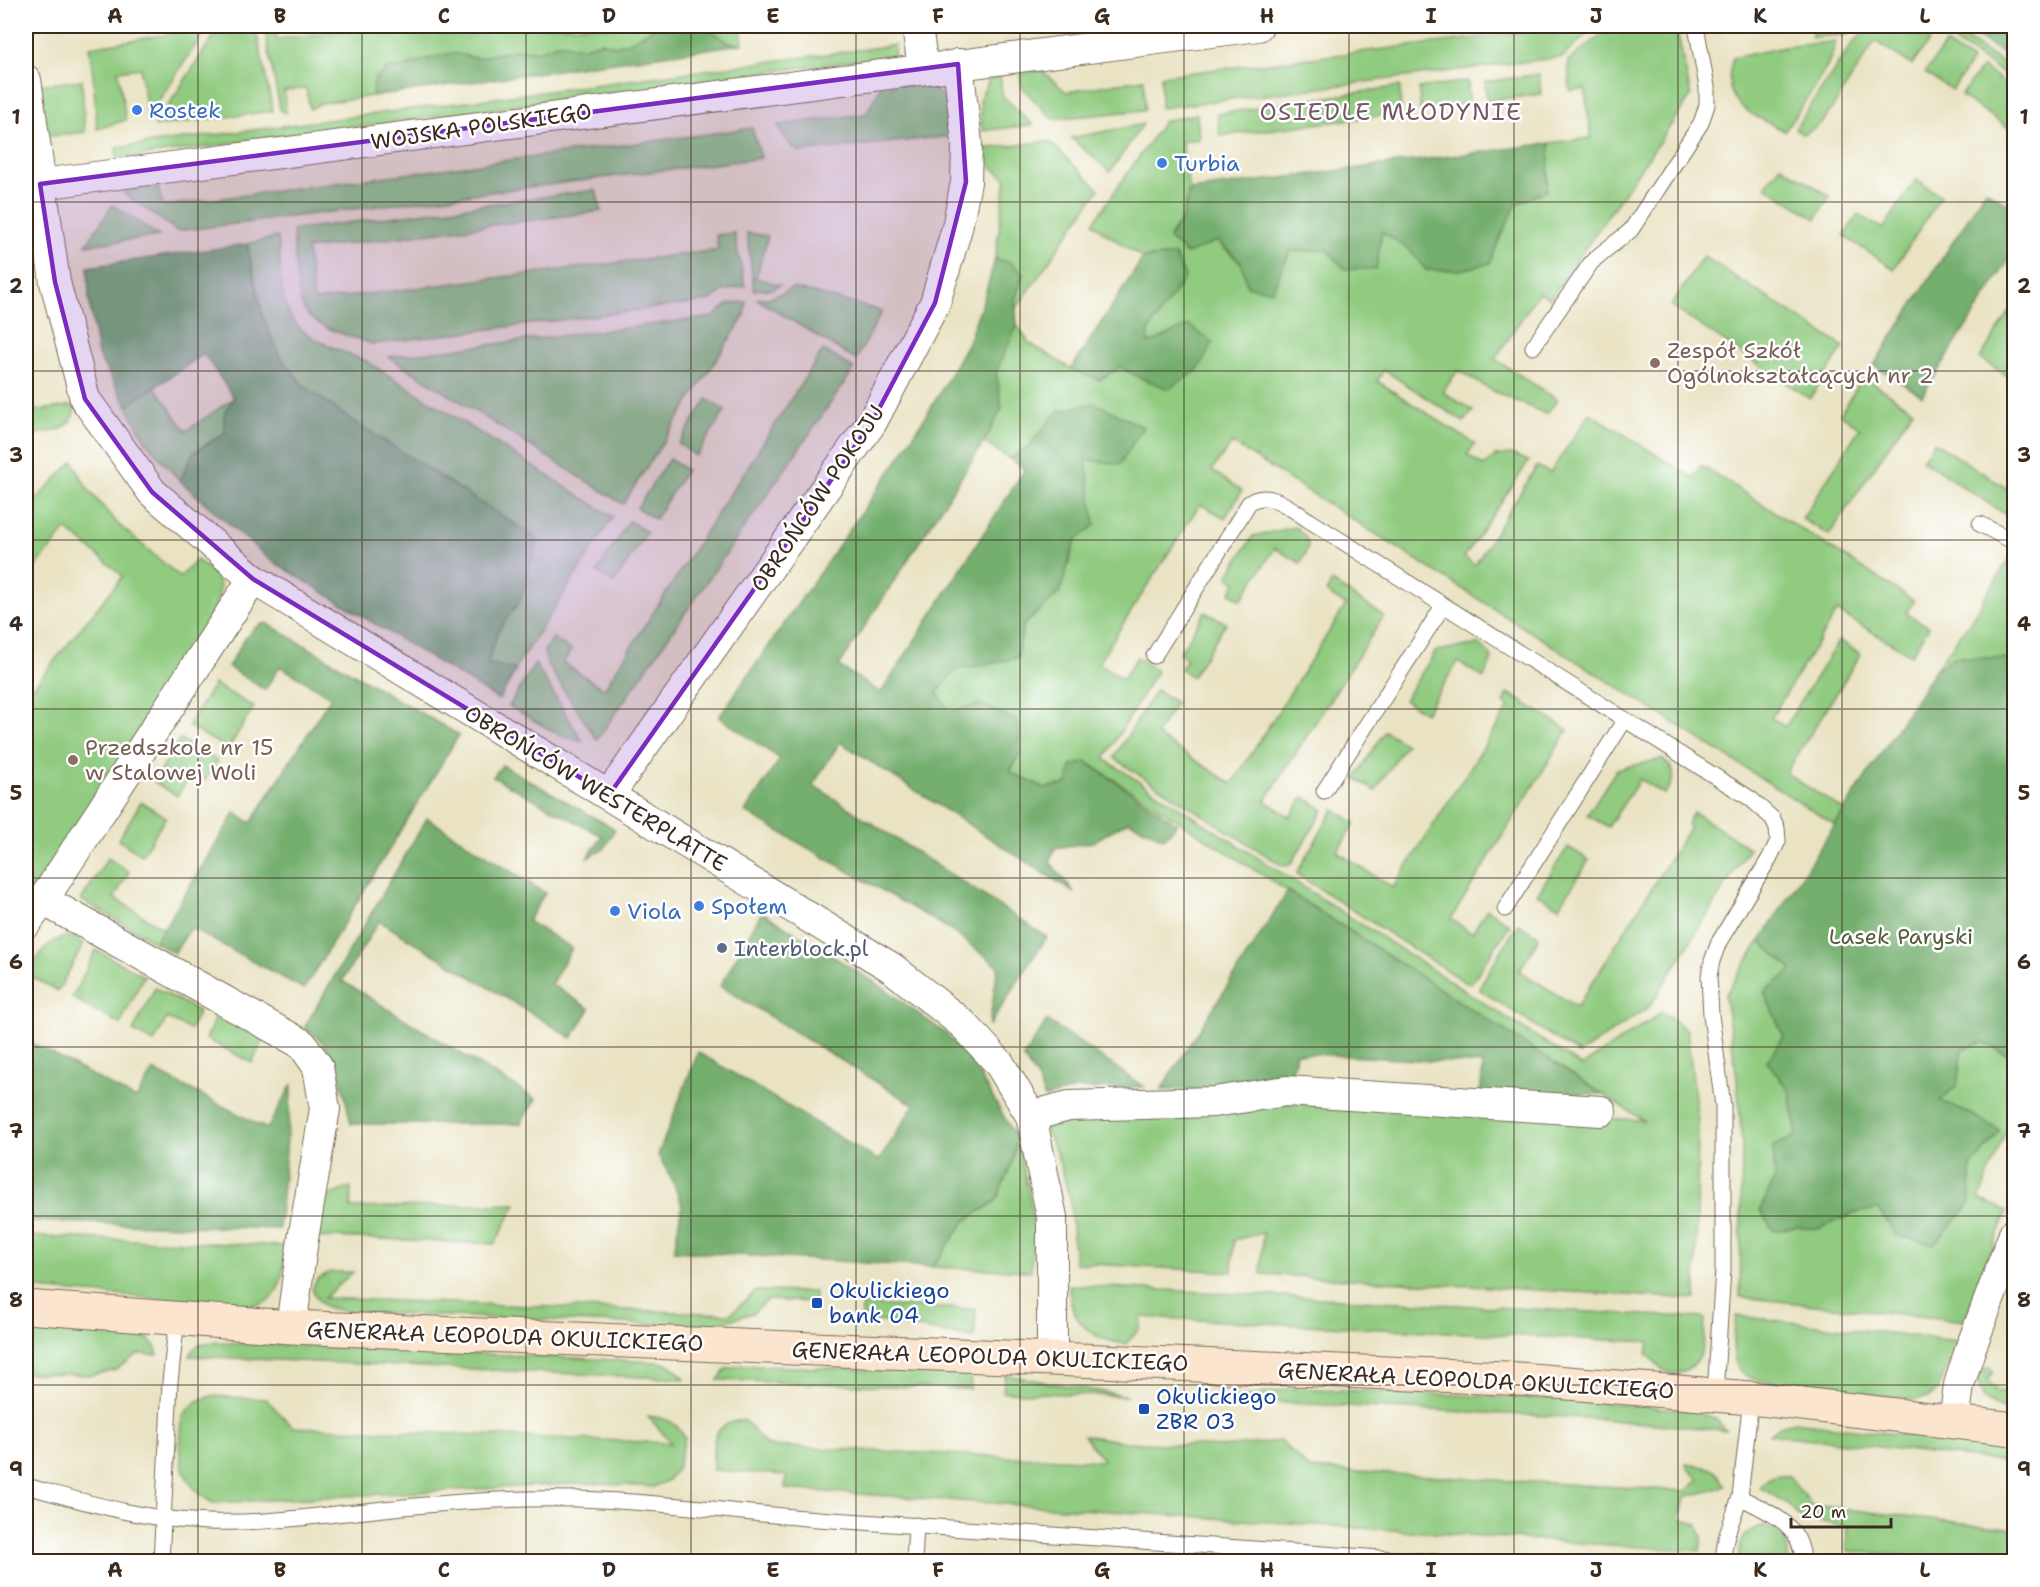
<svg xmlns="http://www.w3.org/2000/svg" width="2040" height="1587" font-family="'Shantell Sans',sans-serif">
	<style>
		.green { fill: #90cb80; stroke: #667a4f; stroke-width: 1.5 }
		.forest { fill: #74af6e; stroke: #586c46; stroke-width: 1.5 }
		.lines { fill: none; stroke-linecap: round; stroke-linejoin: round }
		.lane-casing { stroke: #786b58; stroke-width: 17 }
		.street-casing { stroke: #786b58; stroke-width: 32 }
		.secondary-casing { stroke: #786b58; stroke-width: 35 }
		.lane { stroke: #fff; stroke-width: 15 }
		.street { stroke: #fff; stroke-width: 30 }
		.secondary { stroke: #fbe5cf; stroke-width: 33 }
		.marked { fill: #7b2cbf; fill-opacity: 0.2; stroke: #7b2cbf; stroke-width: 4.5; stroke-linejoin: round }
		.grid { fill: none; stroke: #3b2a1e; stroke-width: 1.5; stroke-opacity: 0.55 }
		.shop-dot { fill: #3f7fe0; stroke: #fff; stroke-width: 2 }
		.education-dot { fill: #8d6e63; stroke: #fff; stroke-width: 2 }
		.service-dot { fill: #5c6f8a; stroke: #fff; stroke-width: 2 }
		.transit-dot { fill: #1a4fb4; stroke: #fff; stroke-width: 2 }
		.labels { text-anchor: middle; stroke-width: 5; stroke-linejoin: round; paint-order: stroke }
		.shop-label { font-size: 22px; fill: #366cbe; stroke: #fff; text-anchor: start }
		.street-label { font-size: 22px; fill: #3b2a1e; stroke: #fff }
		.education-label { font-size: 22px; fill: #785e54; stroke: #fff; text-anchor: start }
		.park-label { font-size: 22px; fill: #545a3b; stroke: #fff }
		.service-label { font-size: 22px; fill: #4e5e75; stroke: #fff; text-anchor: start }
		.transit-label { font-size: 22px; fill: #164399; stroke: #fff; text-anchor: start }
		.neighbourhood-label { font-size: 24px; letter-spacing: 1.5px; fill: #765766; stroke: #fff }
		.neatline { fill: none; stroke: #3b2a1e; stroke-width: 2 }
		.grid-label { font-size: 20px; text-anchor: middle; font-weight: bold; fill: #3b2a1e }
	</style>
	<rect width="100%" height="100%" fill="#fff"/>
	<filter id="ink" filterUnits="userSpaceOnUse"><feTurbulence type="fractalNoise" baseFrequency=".0167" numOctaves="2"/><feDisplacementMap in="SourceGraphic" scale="12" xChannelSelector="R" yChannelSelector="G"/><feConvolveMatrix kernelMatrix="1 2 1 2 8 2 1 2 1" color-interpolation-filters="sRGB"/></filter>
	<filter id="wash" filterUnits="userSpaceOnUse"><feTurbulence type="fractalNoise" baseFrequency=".008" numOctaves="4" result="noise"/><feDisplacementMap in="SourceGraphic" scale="24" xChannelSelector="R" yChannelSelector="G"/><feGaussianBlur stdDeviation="1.35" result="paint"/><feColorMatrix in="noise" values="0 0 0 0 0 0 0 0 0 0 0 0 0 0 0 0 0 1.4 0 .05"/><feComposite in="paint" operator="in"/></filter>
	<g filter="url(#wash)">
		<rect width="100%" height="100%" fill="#e9e3c3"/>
		<g class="green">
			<polygon points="220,26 255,26 273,111 155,126"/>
			<polygon points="264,26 274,26 277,39 372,26 678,26 655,27 632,41 615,46 601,42 582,48 561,43 537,51 515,50 480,58 430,58 407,66 387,69 375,79 372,96 321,103 310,109 306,88 284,91 286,113 280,110"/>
			<polygon points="705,26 741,26 743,44 729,43"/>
			<polygon points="1575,26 1595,26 1563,57 1161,108 1161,76"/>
			<path d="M1613 26H1676L1691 96 1550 299 1539 292 1495 359 1558 400 1546 414 1491 390 1458 370 1443 392 1473 411 1464 422 1384 370 1377 381 1475 444 1467 455 1484 466 1495 456 1511 454 1529 461 1464 557 1475 565 1537 466 1550 473 1590 413 1693 478 1701 465 1914 601 1906 613 1929 627 1911 655 1837 611 1771 718 1785 727 1839 640 1861 654 1786 773 1845 811 1835 825 1232 443 1212 470 1242 491 1225 518 1200 504 1098 663 1123 679 1137 657 1157 671 1104 759 1582 1066 1662 1012 1687 1030 1698 1123 1696 1299 1261 1274 1263 1233 1234 1240 1232 1272 1075 1263 1070 1199 1057 1154 1044 1127 1092 1120 1285 1103 1643 1120 1087 762 1071 766 1067 784 1044 788 1010 772 1020 752 980 704 950 713 937 693 956 670 1017 658 1023 626 1060 592 1075 541 1095 525 1058 411 1030 445 1010 459 984 442 1002 408 996 372 1017 325 1029 343 1071 369 1099 380 1120 367 1143 379 1149 330 1185 277 1175 255 1143 258 1102 231 1093 223 1164 121 1197 114 1199 139 1182 141C1185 165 1194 195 1182 218 1178 226 1171 230 1169 238L1187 254 1216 241 1272 291 1290 251 1327 250 1345 269 1381 231 1409 249 1426 270H1460L1490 263 1512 203 1546 190 1550 143 1591 138 1585 89 1570 91 1568 61Z"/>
			<polygon points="1812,26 1857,26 1846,35 1812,37"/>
			<path d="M1872 26H1917L1933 36 1912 65 1875 41 1824 121C1817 125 1812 131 1803 134L1795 129 1851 45 1864 31Z"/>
			<polygon points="1929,26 1946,26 2014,70 2014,80"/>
			<polygon points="207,28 148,117 140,68 118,71 126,120 97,129 93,74 89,47"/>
			<path d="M1836 41C1831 69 1800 107 1785 131 1750 113 1718 105 1733 58L1784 47Z"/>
			<polygon points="1945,44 1972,61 1952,90 1925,73"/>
			<polygon points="895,45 894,55 117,159 116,148"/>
			<polygon points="1982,67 2014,89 2014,131 1961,96"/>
			<polygon points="1040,69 1066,92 1144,79 1145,110 1053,119 1022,88 1020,74"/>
			<polygon points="1539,74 1541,94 1487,101 1485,82"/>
			<polygon points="1000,75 1002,95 1033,125 982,131 980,99 989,80"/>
			<polygon points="82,80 85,132 41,137 33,86"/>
			<polygon points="1468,81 1469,104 1420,110 1419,88"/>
			<path d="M881 86C902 86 941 78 947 107 950 116 950 126 951 136L798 152 785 138 778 125 866 114Z"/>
			<polygon points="1400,86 1401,113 1220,136 1217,114"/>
			<polygon points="1143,124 1110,172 1071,138"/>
			<polygon points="752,128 761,158 177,231 122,192 158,187 163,206"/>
			<polygon points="1049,141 1099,189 1016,309 1015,300 1023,274 1010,262 995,259 1006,178 982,160 984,149"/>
			<polygon points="1781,166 1830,196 1816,219 1765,186"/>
			<polygon points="1916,180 1941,196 1894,269 1844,236 1858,214 1883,229"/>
			<path d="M596 190 601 211 307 249 314 301 718 250 716 235 734 233 745 286 723 291 709 301 373 344C354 337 318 329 306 313 295 298 295 250 293 230Z"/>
			<polygon points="113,205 159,236 86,245"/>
			<polygon points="747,233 768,236 756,278 780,285 772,289 754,290"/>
			<path d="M278 237C281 262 278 293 290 316 301 338 344 352 366 361L613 517 514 670 487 664 498 631 350 419 304 386 280 357 263 318 247 244Z"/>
			<polygon points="1703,256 1844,347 1810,399 1671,306"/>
			<polygon points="793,288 882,311 856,360 757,299 773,297"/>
			<polygon points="746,302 745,315 623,504 389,357 713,317 728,304"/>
			<polygon points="2014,305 2014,381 1980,358"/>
			<polygon points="823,350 854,369 597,740 547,664 544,651 553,638 571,650 563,663 604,689"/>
			<polygon points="1863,377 1913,410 1829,535 1802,519 1860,428 1840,414"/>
			<polygon points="155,387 186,431 234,398 224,415 225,433 193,453 180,481 146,442 127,406"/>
			<polygon points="707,399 725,411 696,456 679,444"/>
			<path d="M75 405C74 434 48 432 26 435V412Z"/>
			<polygon points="1934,442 2014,493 2014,520 1922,460"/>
			<polygon points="669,459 686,470 655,519 637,508"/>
			<path d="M73 461 87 488 118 524 180 577 197 560C218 576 226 582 215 608L26 911V696L123 576 66 529 27 578 26 577V510Z"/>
			<polygon points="629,521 647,532 614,583 597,572"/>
			<path d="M1295 527C1312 540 1311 545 1300 563L1275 548 1241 600 1230 593 1236 582 1228 576 1253 536Z"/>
			<polygon points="2014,551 2014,659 1954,657 1934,671 1969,623"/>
			<polygon points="1332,582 1384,616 1265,801 1290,817 1304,797 1324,810 1290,865 1283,866 1127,767 1114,757 1156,690 1176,703 1156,735 1232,784 1346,605 1326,592"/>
			<polygon points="1205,612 1226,623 1192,677 1181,669 1187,659 1179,654"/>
			<polygon points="1479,644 1489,653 1492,659 1484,678 1458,662 1425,713 1404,700 1436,651"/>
			<polygon points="535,664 583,742 561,736 509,706"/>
			<polygon points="214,684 254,707 228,749 188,726"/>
			<polygon points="1508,693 1568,730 1451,919 1472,933 1487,909 1510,925 1473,980 1470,983 1466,983 1298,875 1297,872 1334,809 1355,823 1337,852 1393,888 1509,707 1504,703"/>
			<polygon points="1385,731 1406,744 1375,791 1355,778"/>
			<polygon points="180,739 218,761 205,780 192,773 177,796 154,782"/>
			<path d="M1662 759C1679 771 1675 780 1664 794L1640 779 1608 827 1587 815 1617 769Z"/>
			<polygon points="141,802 166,817 142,855 118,840"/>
			<polygon points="1693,812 1749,848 1650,1006 1579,1054 1480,990 1481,984 1518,924 1540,937 1519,971 1577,1007 1690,827 1687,824"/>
			<polygon points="1568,847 1589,860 1559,907 1537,894"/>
			<polygon points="108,858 129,872 114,898 164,929 155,942 81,900"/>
			<path d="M64 937 75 938 84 943 58 991 28 975C39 955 42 945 64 937Z"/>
			<polygon points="1760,941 1792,970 1764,992 1784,1037 1767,1061 1789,1091 1797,1136 1773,1147 1775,1178 1760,1210 1775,1231 1796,1227 1818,1229 1854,1213 1878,1209 1897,1236 1970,1204 1971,1167 1999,1131 1977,1117 1939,1102 1957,1085 1962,1049 1983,1042 2006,1054 2014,1049 2014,1110 1979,1199 2007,1211 1964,1321 1740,1297 1742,1144 1737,1078 1725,995"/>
			<polygon points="96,950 144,976 120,1024 72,998"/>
			<polygon points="155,988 199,1011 190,1030 167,1018 154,1042 133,1031"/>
			<polygon points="217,1013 263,1040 252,1063 206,1039"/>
			<polygon points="1017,1139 1030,1199 1034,1233 1031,1271 932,1267 965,1221 996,1201 1012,1162"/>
			<polygon points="351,1187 351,1208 516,1204 495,1244 332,1237 317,1238 320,1212 330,1195"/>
			<path d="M26 1236 286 1246C283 1266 284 1297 261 1304 255 1305 247 1305 241 1305L26 1288Z"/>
			<path d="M330 1272H353L324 1298 730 1314 756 1291 815 1292V1302L768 1300 753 1313 716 1324 692 1326 352 1312C332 1309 320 1310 312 1289L317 1279Z"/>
			<path d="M1069 1285 1705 1318C1704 1328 1705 1341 1702 1351 1699 1365 1678 1378 1665 1371 1658 1367 1653 1359 1647 1354L1649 1342 1141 1317 1140 1328 1126 1344C1091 1340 1069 1321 1069 1285Z"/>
			<polygon points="862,1305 976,1309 974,1338 862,1318"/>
			<path d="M1736 1316 1958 1341 1939 1388 1929 1397 1915 1400 1755 1380C1751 1378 1745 1376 1742 1373 1728 1359 1735 1333 1736 1316Z"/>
			<path d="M26 1325 133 1332C146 1337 155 1341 158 1355L138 1354 116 1370 91 1375 26 1373Z"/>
			<path d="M218 1342 660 1362 671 1365 685 1379 190 1356C195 1343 205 1343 218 1342Z"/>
			<polygon points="742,1365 971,1374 970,1389 718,1380 726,1369"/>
			<path d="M1988 1367 1994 1372 1987 1380 1997 1391 2014 1393V1411C1992 1408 1978 1399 1978 1375Z"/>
			<polygon points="1005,1375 1128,1396 1003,1392"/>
			<polygon points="1295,1388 1575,1400 1696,1411 1716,1419 1725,1430 1587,1418 1228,1400"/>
			<path d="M211 1396 266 1399 293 1427 671 1443 648 1416C666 1418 676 1421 685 1438L677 1469 667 1481 653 1487 590 1483 213 1503C175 1481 180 1455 182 1416L197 1401Z"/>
			<path d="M744 1420 767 1446 1104 1461 1083 1435 1126 1442 1222 1447 1281 1441 1309 1469 1686 1491 1699 1479 1687 1468 1686 1464C1708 1468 1713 1464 1725 1485L1713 1490 1685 1497 1680 1519 1697 1524 1702 1537 1700 1551 785 1489 786 1475 713 1470C713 1442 710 1423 744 1420Z"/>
			<polygon points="1794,1422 2014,1448 2014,1463 1769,1434 1780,1426"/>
			<polygon points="1777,1475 1789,1476 1811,1505 2014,1529 2014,1561 1969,1561 1847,1551 1848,1527 1800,1518 1789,1505 1759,1487 1768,1479"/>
			<path d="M1760 1526C1781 1529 1789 1541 1788 1561H1739C1737 1543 1743 1533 1760 1526Z"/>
		</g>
		<g class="forest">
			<polygon points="678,26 705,26 729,43 743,44 372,96 375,79 387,69 407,66 430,58 452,53 478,58 515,50 537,51 561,43 582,48 601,42 615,46 632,41 655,27"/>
			<polygon points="1959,26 2014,26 2014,60"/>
			<polygon points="1550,143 1547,190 1517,204 1502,233 1490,263 1460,270 1426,270 1409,249 1382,232 1376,269 1345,269 1327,250 1290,251 1272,291 1247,286 1241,261 1217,241 1187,254 1169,238 1183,217 1189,190"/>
			<polygon points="1986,190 2014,208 2014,252 1922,396 1874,365"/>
			<polygon points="247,244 263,318 280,357 304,386 350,419 538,539 520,601 498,631 487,663 516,670 499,700 269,559 180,481 193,453 225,433 224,415 234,398 204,354 127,406 98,355 89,300 88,267"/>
			<polygon points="1175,255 1185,277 1149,330 1148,344 1189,325 1213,343 1198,370 1169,389 1143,379 1120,367 1099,380 1071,369 1143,258"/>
			<polygon points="995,259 1010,262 1023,274 1015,300 1017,325 996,372 1002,408 984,442 839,666 881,693 1025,469 1010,459 1030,445 1058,411 1095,403 1143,427 1120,464 1086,460 1095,525 1075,541 1060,592 1023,626 1017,658 956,670 937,693 950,712 980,704 1018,721 1020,752 1010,772 1044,788 1067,784 1071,766 1086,762 1177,824 1164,838 1128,821 1093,842 1055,848 1050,862 1075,893 840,742 813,785 1047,937 989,1026 998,966 946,927 745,812 780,759 719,717 896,463 938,396 968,342 985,295"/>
			<path d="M266 623 459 735 304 989 191 928 174 953 155 942 235 813 251 823 331 697 280 666 265 690 228 667C238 651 247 627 266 623Z"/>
			<polygon points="1954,657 2014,659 2014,888 2011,894 2014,897 2014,1049 2007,1054 1983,1042 1962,1049 1957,1085 1940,1101 1977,1117 2000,1131 1971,1167 1970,1204 1934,1244 1897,1236 1878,1209 1854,1213 1818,1229 1796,1227 1774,1231 1760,1210 1775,1178 1773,1147 1797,1135 1789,1091 1767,1061 1784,1037 1764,992 1792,970 1760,941 1934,671"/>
			<polygon points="502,765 615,829 604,849 587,858 602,836 493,777"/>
			<path d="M427 818 545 893 528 921 572 948 551 984 590 1009 572 1038 379 921 342 981 536 1099 520 1124H351C343 1090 338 1045 304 1028Z"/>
			<polygon points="1288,891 1603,1094 1480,1095 1483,1064 1296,1053 1291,1080 1211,1089 1161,1090"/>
			<polygon points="762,912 884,988 945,1033 972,1062 1017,1139 1012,1162 996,1201 965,1221 932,1267 674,1251 682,1205 672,1180 658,1155 698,1052 879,1161 914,1105 720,986"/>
			<polygon points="1047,1020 1144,1087 1075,1089 1045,1098 1036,1076 1023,1058"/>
			<polygon points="26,1040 136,1099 153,1070 267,1129 292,1084 279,1229 26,1221"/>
		</g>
	</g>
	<g filter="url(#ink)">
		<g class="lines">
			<defs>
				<g id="lane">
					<path d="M1533 347 1591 263C1603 250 1618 242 1631 230L1701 123 1707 105V87L1696 26"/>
					<polyline points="1980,524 2014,542"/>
					<path d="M1154 656 1249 503C1269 488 1292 510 1310 521L1751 799 1773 819 1777 828 1778 841 1769 859 1719 942 1712 961 1709 976 1711 1015 1723 1106V1269L1715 1394"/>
					<polyline points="1324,791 1443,606"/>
					<polyline points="1505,909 1624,721"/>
					<path d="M26 1486C85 1502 144 1520 207 1522 257 1524 307 1517 356 1512 430 1504 503 1497 577 1499 657 1501 738 1513 818 1519 1024 1534 1231 1546 1437 1562"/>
					<path d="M1740 1497C1769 1513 1802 1523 1803 1562"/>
					<polyline points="161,1562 170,1382 177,1318"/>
					<polyline points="914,1562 916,1525"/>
					<polyline points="1722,1562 1727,1534 1740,1497 1751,1398"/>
				</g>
				<g id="street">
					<polyline points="917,26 923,68"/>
					<polyline points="26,80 55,282 85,399 152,492 253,579 892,968 964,1025 999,1063 1031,1116 1052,1217 1052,1359"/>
					<polyline points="26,186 1258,26"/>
					<polyline points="609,795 872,422 935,303 957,228 966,182 967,143 958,64"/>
					<polyline points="43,900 302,1044 318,1067 325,1109 303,1239 291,1327"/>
					<polyline points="26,923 43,900 253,579"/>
					<polyline points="1031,1116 1069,1106 1214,1102 1286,1091 1601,1111"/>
					<polyline points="1954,1422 1959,1385 1970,1350 2014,1234"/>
				</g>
				<polyline id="secondary" points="26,1307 291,1327 1506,1378 1751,1398 2014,1429"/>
			</defs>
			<use href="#lane" class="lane-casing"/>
			<use href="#street" class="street-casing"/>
			<use href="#secondary" class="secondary-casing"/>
			<use href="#lane" class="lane"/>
			<use href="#street" class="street"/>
			<use href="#secondary" class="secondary"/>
		</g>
	</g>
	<path class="marked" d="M958 64 966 182 935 303 872 422 609 795 253 579 152 492 85 399 55 282 40 184Z"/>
	<path class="grid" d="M198 26V1562M362 26V1562M526 26V1562M691 26V1562M856 26V1562M1020 26V1562M1184 26V1562M1349 26V1562M1514 26V1562M1678 26V1562M1842 26V1562M26 202H2014M26 371H2014M26 540H2014M26 709H2014M26 878H2014M26 1047H2014M26 1216H2014M26 1385H2014"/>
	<g class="shop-dot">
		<circle cx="137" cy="110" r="6"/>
		<circle cx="1162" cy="163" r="6"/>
		<circle cx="699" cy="906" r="6"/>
		<circle cx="615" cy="911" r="6"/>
	</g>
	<g class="education-dot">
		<circle cx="1655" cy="363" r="6"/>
		<circle cx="73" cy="760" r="6"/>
	</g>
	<circle class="service-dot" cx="722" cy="948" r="6"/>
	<g class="transit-dot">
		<rect x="811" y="1297" width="12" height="12" rx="3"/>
		<rect x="1138" y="1403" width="12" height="12" rx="3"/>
	</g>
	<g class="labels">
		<g class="shop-label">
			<text x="149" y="118">Rostek</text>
			<text x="1174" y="171">Turbia</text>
			<text x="711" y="914">Społem</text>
			<text x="627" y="919">Viola</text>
		</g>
		<g class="street-label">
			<text transform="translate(481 126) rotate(-8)" y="8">WOJSKA POLSKIEGO</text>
			<text transform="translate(817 498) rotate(-56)" y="8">OBROŃCÓW POKOJU</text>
			<text transform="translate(596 788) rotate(31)" y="8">OBROŃCÓW WESTERPLATTE</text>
			<text transform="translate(505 1336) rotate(2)" y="8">GENERAŁA LEOPOLDA OKULICKIEGO</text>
			<text transform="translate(990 1356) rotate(2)" y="8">GENERAŁA LEOPOLDA OKULICKIEGO</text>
			<text transform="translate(1476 1380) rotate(3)" y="8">GENERAŁA LEOPOLDA OKULICKIEGO</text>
		</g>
		<g class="education-label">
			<text x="1667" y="358">Zespół Szkół<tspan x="1667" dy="25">Ogólnokształcących nr 2</tspan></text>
			<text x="85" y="755">Przedszkole nr 15<tspan x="85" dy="25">w Stalowej Woli</tspan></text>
		</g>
		<g class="park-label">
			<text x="1901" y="944">Lasek Paryski</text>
		</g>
		<g class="service-label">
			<text x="734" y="956">Interblock.pl</text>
		</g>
		<g class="transit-label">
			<text x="829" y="1298">Okulickiego<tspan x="829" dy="25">bank 04</tspan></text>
			<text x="1156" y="1404">Okulickiego<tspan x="1156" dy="25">ZBR 03</tspan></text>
		</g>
		<g class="neighbourhood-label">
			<text x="1391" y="120">OSIEDLE MŁODYNIE</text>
		</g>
	</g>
	<rect width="2040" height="1587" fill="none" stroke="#fff" stroke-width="66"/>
	<path d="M1791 1518v9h100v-9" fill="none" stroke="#3b2a1e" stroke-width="3"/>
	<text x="1800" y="1518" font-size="18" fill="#3b2a1e" stroke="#ffffff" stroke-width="4.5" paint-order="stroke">20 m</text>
	<rect x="33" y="33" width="1974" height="1521" class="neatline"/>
	<g class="grid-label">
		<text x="115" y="23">A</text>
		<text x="280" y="23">B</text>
		<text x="444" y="23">C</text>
		<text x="609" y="23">D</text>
		<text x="773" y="23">E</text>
		<text x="938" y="23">F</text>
		<text x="1102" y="23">G</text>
		<text x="1267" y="23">H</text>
		<text x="1431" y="23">I</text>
		<text x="1596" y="23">J</text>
		<text x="1760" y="23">K</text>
		<text x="1925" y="23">L</text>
		<text x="16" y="124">1</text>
		<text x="2024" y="124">1</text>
		<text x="16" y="293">2</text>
		<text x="2024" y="293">2</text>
		<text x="16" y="462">3</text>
		<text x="2024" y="462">3</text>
		<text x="16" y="631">4</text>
		<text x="2024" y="631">4</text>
		<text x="16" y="800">5</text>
		<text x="2024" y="800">5</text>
		<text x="16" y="969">6</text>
		<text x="2024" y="969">6</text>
		<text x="16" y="1138">7</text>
		<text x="2024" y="1138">7</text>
		<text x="16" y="1307">8</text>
		<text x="2024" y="1307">8</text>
		<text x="16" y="1476">9</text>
		<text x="2024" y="1476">9</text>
		<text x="115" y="1577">A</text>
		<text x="280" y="1577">B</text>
		<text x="444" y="1577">C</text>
		<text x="609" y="1577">D</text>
		<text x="773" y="1577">E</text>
		<text x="938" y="1577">F</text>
		<text x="1102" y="1577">G</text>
		<text x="1267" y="1577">H</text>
		<text x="1431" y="1577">I</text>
		<text x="1596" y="1577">J</text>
		<text x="1760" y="1577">K</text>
		<text x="1925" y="1577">L</text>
	</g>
</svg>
